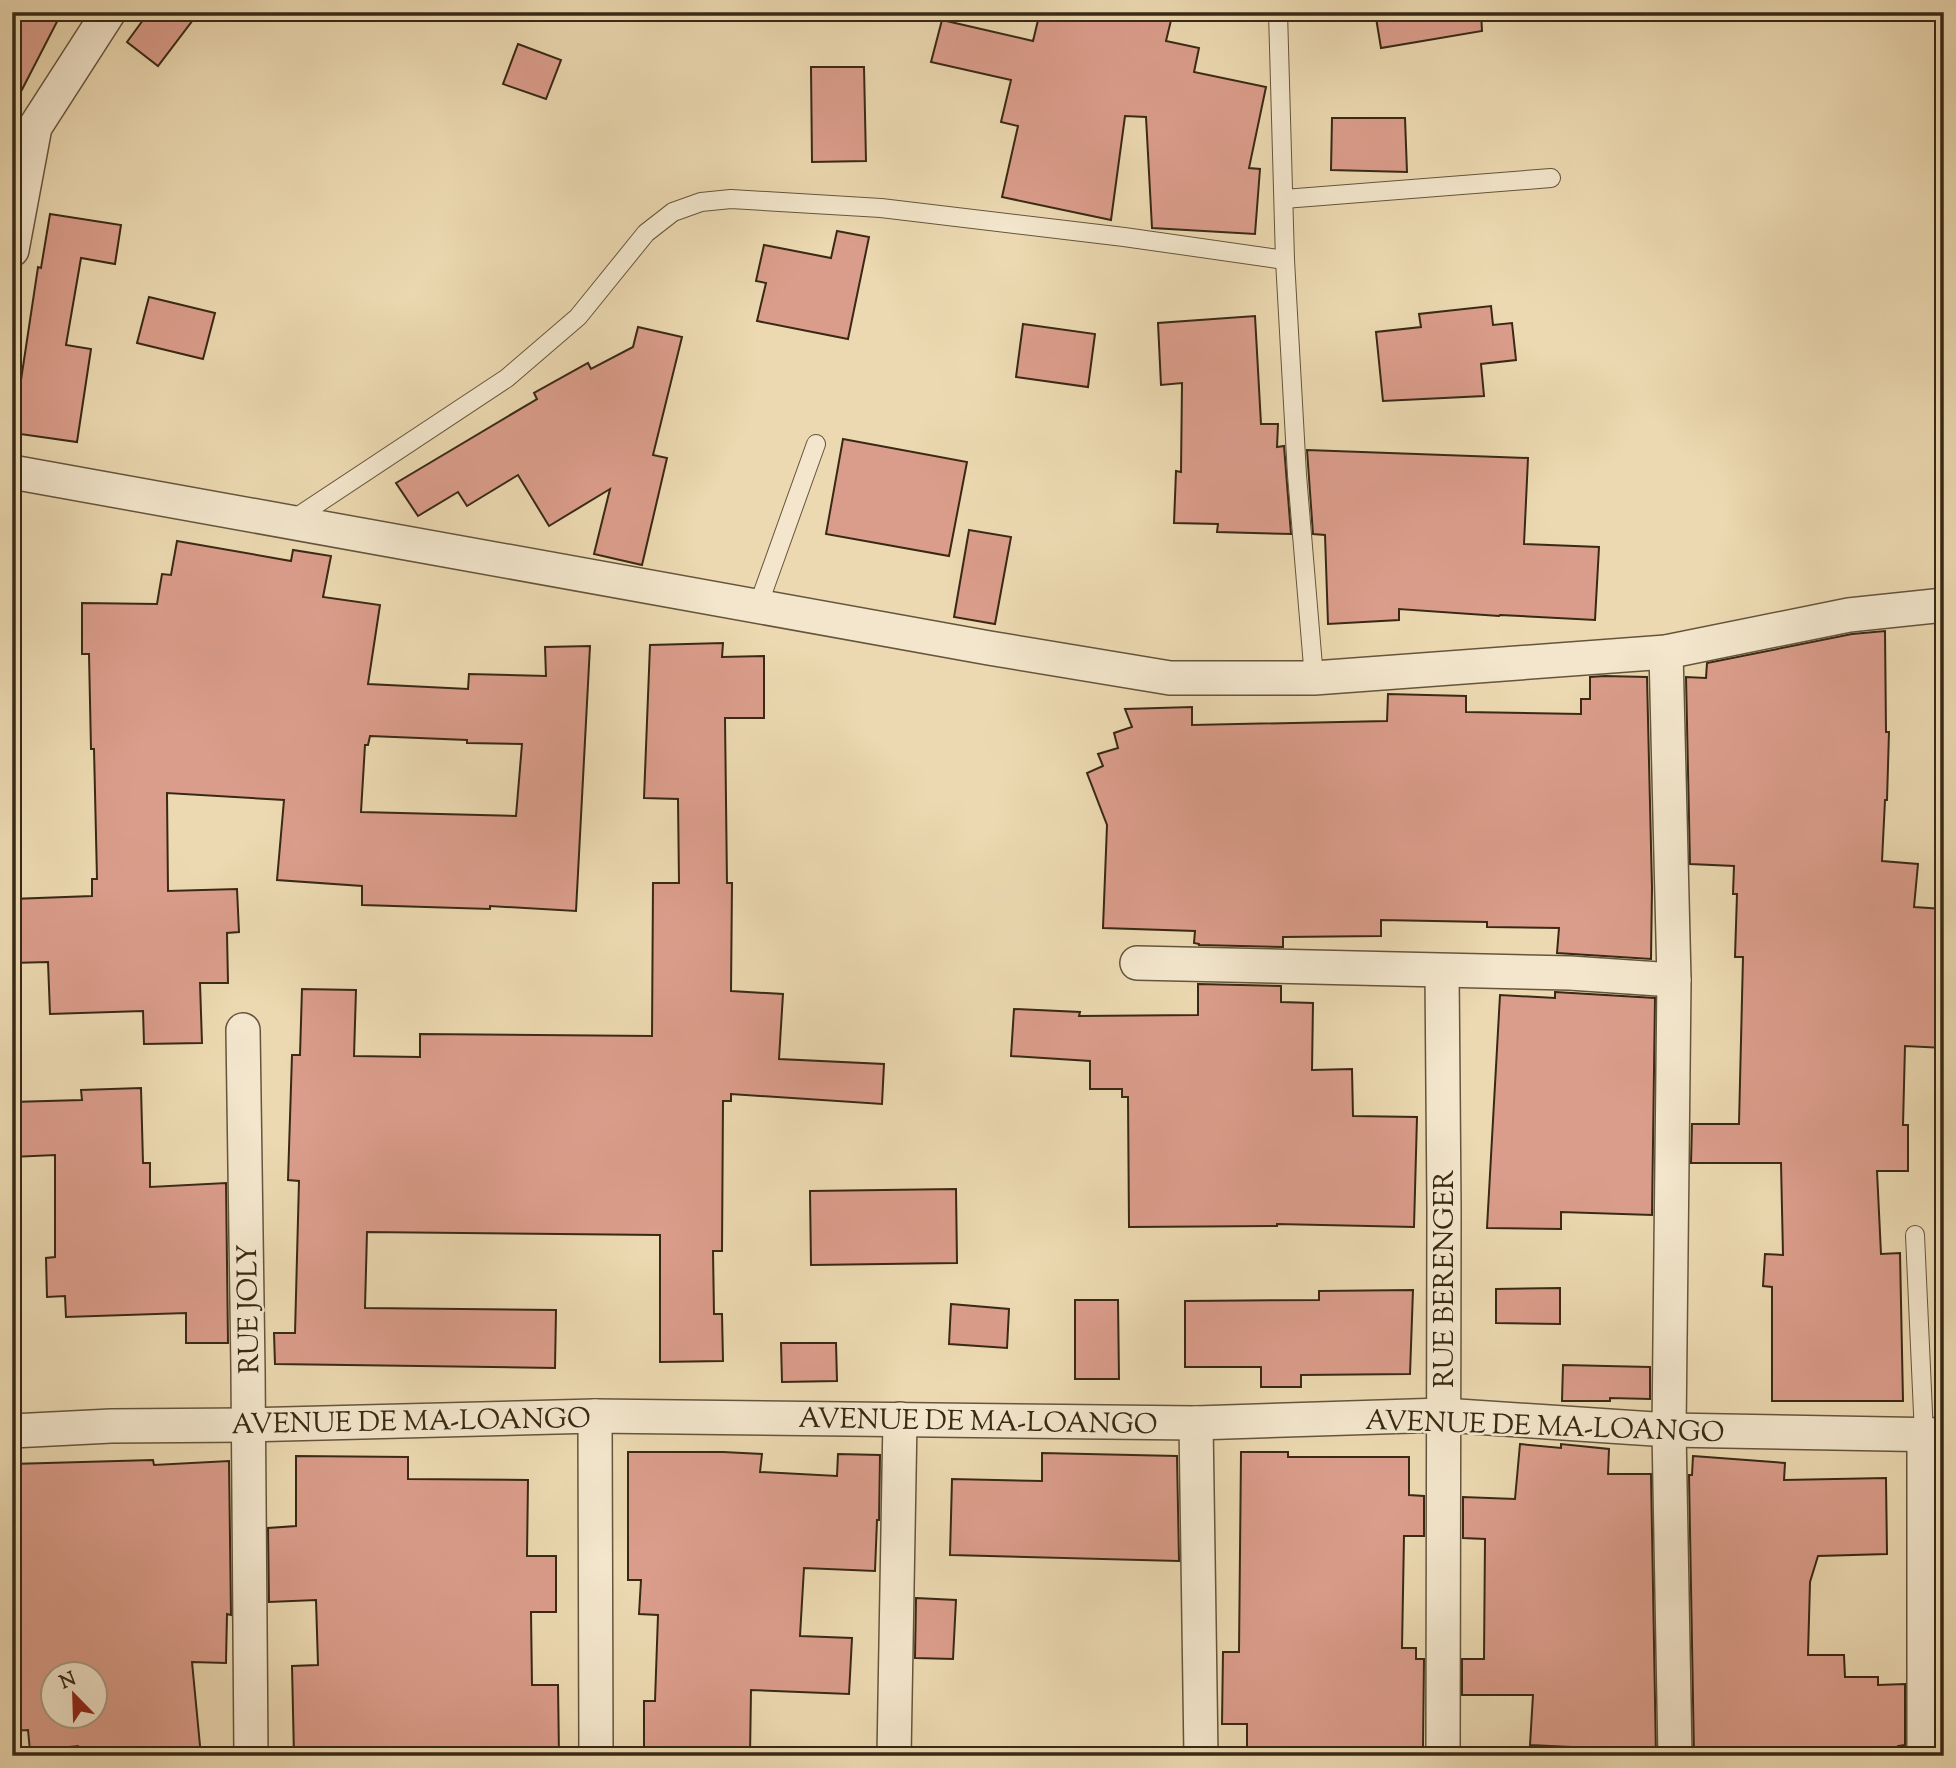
<svg xmlns="http://www.w3.org/2000/svg" width="1956" height="1768" font-family="'Sorts Mill Goudy',serif">
	<style>
		.building { fill: #db9d8b; stroke: #382915; stroke-width: 2; fill-rule: evenodd }
		.lines { fill: none; stroke-linecap: round; stroke-linejoin: round }
		.service-casing { stroke: #65553c; stroke-width: 20 }
		.minor-casing { stroke: #65553c; stroke-width: 36 }
		.service { stroke: #f3e6cc; stroke-width: 18 }
		.minor { stroke: #f3e6cc; stroke-width: 33 }
		.labels { text-anchor: middle; stroke-width: 5; stroke-linejoin: round; paint-order: stroke }
		.street-label { font-size: 28px; fill: #382915; stroke: #f3e6cc }
	</style>
	<rect width="100%" height="100%" fill="#ecd9b1"/>
	<filter id="stains"><feTurbulence type="fractalNoise" baseFrequency=".00286" numOctaves="4"/><feColorMatrix values="0 0 0 0 .2 0 0 0 0 .09 0 0 0 0 .02 0 0 0 .5 -.17"/></filter>
	<radialGradient id="worn" r=".72"><stop offset=".6" stop-color="#630" stop-opacity="0"/><stop offset="1" stop-color="#630" stop-opacity=".3"/></radialGradient>
	<g class="building">
		<polygon points="12,12 62,12 12,109"/>
		<polygon points="149,12 199,12 158,66 127,42"/>
		<polygon points="1040,12 1173,12 1166,41 1199,48 1194,72 1266,87 1249,168 1260,169 1255,234 1152,228 1146,117 1125,116 1111,220 1002,197 1018,126 1001,122 1011,80 931,62 942,20 1033,41"/>
		<polygon points="1375,12 1481,12 1482,31 1381,48"/>
		<polygon points="518,44 561,60 546,99 503,84"/>
		<polygon points="811,67 864,67 866,161 812,162"/>
		<polygon points="1332,118 1405,118 1407,172 1331,170"/>
		<polygon points="50,214 121,225 115,264 81,258 66,345 91,349 77,442 13,433 38,267 41,268"/>
		<polygon points="837,231 869,237 848,339 757,321 766,283 756,281 764,245 831,258"/>
		<polygon points="149,297 215,313 203,359 137,343"/>
		<polygon points="1491,306 1493,325 1512,323 1516,360 1481,364 1484,396 1383,401 1376,332 1421,327 1419,314"/>
		<polygon points="1255,316 1261,424 1278,424 1277,447 1284,446 1291,534 1217,532 1218,524 1174,523 1176,471 1181,472 1182,383 1161,385 1158,323"/>
		<polygon points="1023,324 1095,334 1088,387 1016,377"/>
		<polygon points="638,327 682,337 653,455 667,458 642,565 594,554 610,489 549,526 518,475 467,506 458,492 418,516 396,483 537,399 534,393 588,363 591,369 633,347"/>
		<polygon points="843,439 967,462 949,556 826,534"/>
		<polygon points="1307,450 1528,458 1524,544 1599,547 1595,620 1500,615 1499,616 1399,609 1399,620 1328,624 1325,535 1313,534"/>
		<polygon points="969,530 1011,537 995,624 954,617"/>
		<path d="M177 541 291 561 293 550 331 556 323 597 380 605 368 684 468 689 469 674 546 676 545 647 590 646 576 911 490 906V909L362 905V886L277 880 284 800 167 793 168 891 237 889 239 932 227 933 228 983H200L202 1043 144 1044 143 1011 50 1014 48 962 12 963V899L92 896V879H97L94 749H91L89 654H82V603L157 604 162 574 171 575ZM370 736 467 740V743L522 744 516 816 361 812 365 745H368Z"/>
		<polygon points="1885,631 1886,732 1889,732 1887,800 1885,800 1882,861 1918,864 1914,907 1944,909 1944,1048 1905,1046 1903,1125 1908,1125 1908,1171 1877,1171 1881,1254 1900,1253 1903,1401 1772,1401 1772,1287 1763,1286 1765,1254 1783,1255 1781,1163 1691,1163 1692,1124 1739,1124 1743,957 1735,957 1737,894 1733,894 1734,866 1690,864 1686,677 1706,678 1707,663 1852,634"/>
		<polygon points="723,643 722,657 764,656 764,718 725,718 727,883 732,883 731,991 783,994 779,1059 884,1064 882,1104 731,1094 731,1101 723,1101 722,1251 713,1251 714,1314 722,1314 723,1361 660,1362 660,1235 367,1232 365,1308 556,1310 555,1368 275,1364 274,1333 295,1333 299,1181 288,1180 292,1055 300,1055 302,989 356,990 354,1056 420,1057 420,1034 652,1036 653,883 679,883 678,799 644,798 650,645"/>
		<polygon points="1605,676 1647,677 1652,888 1651,959 1557,953 1559,928 1487,927 1487,922 1381,920 1381,936 1283,937 1283,947 1199,945 1199,944 1194,943 1195,931 1103,928 1107,825 1087,773 1103,766 1098,754 1118,748 1114,733 1132,727 1125,709 1192,707 1192,725 1387,721 1388,694 1466,696 1466,712 1581,714 1581,699 1590,699 1590,677"/>
		<polygon points="1198,984 1281,986 1281,1002 1313,1003 1312,1070 1352,1069 1353,1116 1417,1117 1414,1227 1277,1224 1277,1226 1129,1227 1128,1097 1122,1097 1122,1089 1090,1089 1090,1061 1011,1056 1014,1009 1080,1012 1079,1016 1198,1015"/>
		<polygon points="1555,992 1655,998 1652,1215 1561,1212 1561,1229 1487,1228 1500,995 1555,998"/>
		<polygon points="141,1088 143,1163 150,1163 150,1187 226,1183 228,1343 186,1343 186,1313 66,1317 65,1296 47,1297 46,1258 55,1257 55,1155 12,1157 12,1102 82,1100 81,1090"/>
		<polygon points="956,1189 957,1263 811,1265 810,1191"/>
		<polygon points="1560,1288 1560,1324 1496,1323 1496,1289"/>
		<polygon points="1413,1290 1410,1374 1301,1375 1301,1387 1261,1387 1261,1367 1185,1367 1185,1301 1319,1300 1319,1291"/>
		<polygon points="1075,1300 1118,1300 1119,1379 1075,1379"/>
		<polygon points="951,1304 1009,1309 1007,1348 949,1344"/>
		<polygon points="781,1343 836,1343 837,1381 782,1382"/>
		<polygon points="1563,1365 1650,1367 1650,1399 1610,1398 1610,1401 1562,1401"/>
		<polygon points="1520,1444 1561,1448 1561,1444 1609,1449 1608,1474 1651,1474 1656,1756 1571,1756 1571,1747 1530,1745 1533,1695 1462,1695 1462,1659 1484,1659 1485,1539 1463,1538 1463,1497 1515,1499"/>
		<polygon points="628,1452 723,1452 762,1454 760,1472 837,1476 838,1454 880,1455 879,1520 877,1520 875,1571 804,1568 800,1636 852,1638 849,1694 751,1690 750,1756 644,1756 644,1701 655,1701 658,1615 639,1614 641,1580 628,1580"/>
		<polygon points="1241,1452 1288,1452 1288,1457 1409,1457 1409,1495 1424,1496 1424,1536 1404,1536 1402,1648 1416,1648 1416,1659 1424,1659 1423,1747 1403,1747 1402,1756 1247,1756 1247,1724 1222,1724 1223,1652 1239,1652"/>
		<polygon points="1042,1453 1177,1456 1179,1561 950,1555 952,1479 1042,1481"/>
		<polygon points="296,1456 408,1457 408,1479 528,1480 527,1556 556,1556 556,1612 531,1612 532,1685 558,1685 559,1756 294,1756 292,1666 318,1665 316,1600 269,1602 268,1528 296,1526"/>
		<polygon points="1693,1456 1785,1463 1784,1480 1886,1478 1887,1554 1818,1556 1810,1582 1808,1655 1844,1655 1845,1677 1878,1677 1878,1685 1905,1684 1905,1745 1898,1746 1898,1756 1694,1756 1689,1475 1692,1475"/>
		<path d="M153 1460 154 1465 229 1461 231 1615 227 1614 226 1663 192 1662 201 1756H79L78 1746 30 1751 28 1730 12 1731V1464ZM52 1674H94V1716H52Z"/>
		<polygon points="916,1598 956,1600 953,1659 915,1658"/>
	</g>
	<g class="lines">
		<defs>
			<g id="service">
				<polyline points="1278,12 1285,260 1297,475 1314,678"/>
				<polyline points="1284,199 1551,178"/>
				<polyline points="291,521 507,378 578,317 646,233 673,212 701,202 731,199 881,208 1124,237 1285,260"/>
				<polyline points="758,606 816,444"/>
				<polyline points="1915,1235 1924,1435"/>
			</g>
			<g id="minor">
				<polyline points="12,250 35,127 109,12"/>
				<polyline points="12,472 989,648 1170,678 1314,678 1666,652 1849,615 1944,605"/>
				<polyline points="1666,652 1674,980 1669,1430 1675,1756"/>
				<polyline points="1137,963 1570,973 1674,980"/>
				<polyline points="1442,971 1444,1209 1443,1756"/>
				<polyline points="243,1030 248,1370 251,1756"/>
				<polyline points="595,1416 596,1756"/>
				<polyline points="1196,1423 1201,1756"/>
				<polyline points="12,1431 111,1426 247,1425 595,1416 1196,1423 1443,1415 1669,1430 1944,1435"/>
				<polyline points="1924,1435 1924,1756"/>
				<polyline points="894,1756 900,1419"/>
			</g>
		</defs>
		<use href="#service" class="service-casing"/>
		<use href="#minor" class="minor-casing"/>
		<use href="#service" class="service"/>
		<use href="#minor" class="minor"/>
	</g>
	<g class="labels">
		<g class="street-label">
			<text transform="translate(1443 1279) rotate(-90)" y="10">RUE BERENGER</text>
			<text transform="translate(247 1309) rotate(-91)" y="10">RUE JOLY</text>
			<text transform="translate(411 1420) rotate(-1)" y="10">AVENUE DE MA-LOANGO</text>
			<text transform="translate(978 1420) rotate(1)" y="10">AVENUE DE MA-LOANGO</text>
			<text transform="translate(1545 1425) rotate(2)" y="10">AVENUE DE MA-LOANGO</text>
		</g>
	</g>
	<rect width="1956" height="1768" fill="none" stroke="#ecd9b1" stroke-width="42"/>
	<rect x="14" y="14" width="1928" height="1740" fill="none" stroke="#382915" stroke-width="3.5"/>
	<rect x="21" y="21" width="1914" height="1726" fill="none" stroke="#382915" stroke-width="2"/>
	<g transform="translate(74 1695) rotate(337)"><circle r="33" fill="#f3e6cc" stroke="#a89a83" stroke-width="2"/>
	<path d="M0-5L12 26L0 18L-12 26Z" fill="#8f2418"/>
	<text y="-10" font-size="19" font-weight="bold" text-anchor="middle" fill="#382915">N</text>
	</g>
	<rect width="100%" height="100%" filter="url(#stains)"/>
	<rect width="100%" height="100%" fill="url(#worn)"/>
</svg>
